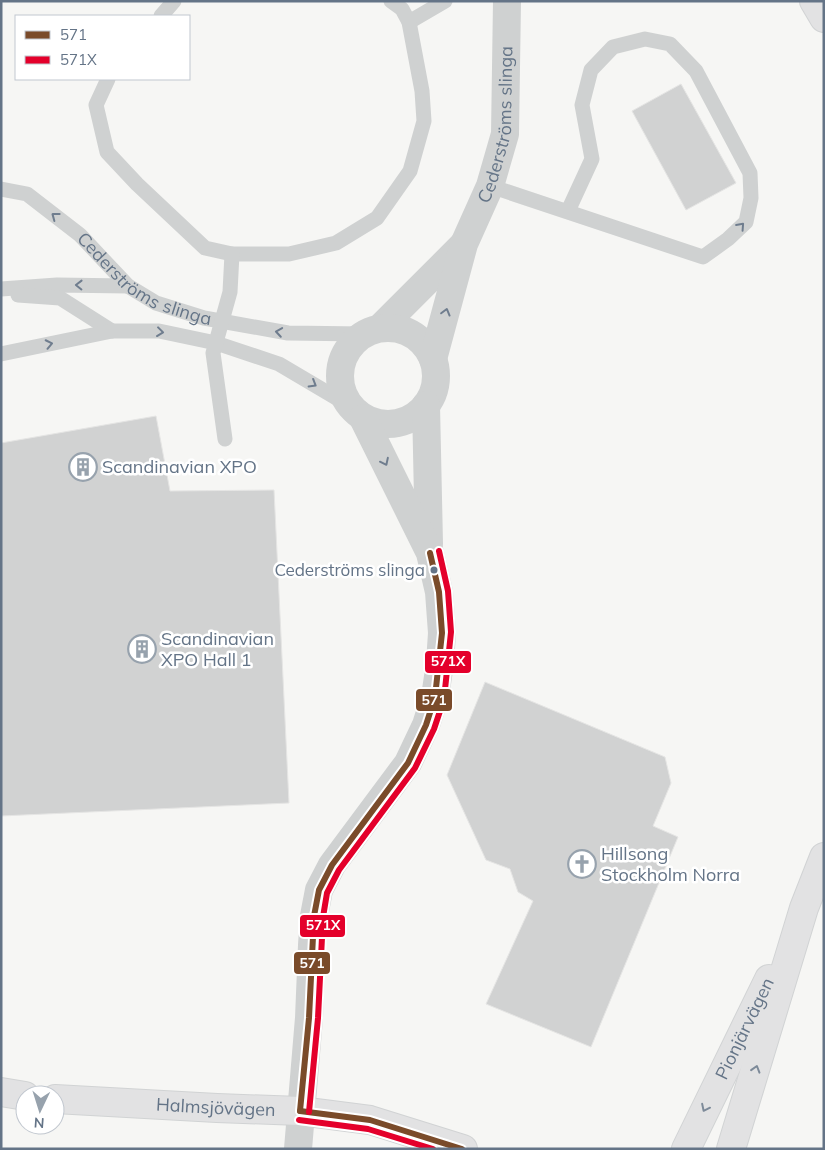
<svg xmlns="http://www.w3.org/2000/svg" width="825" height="1150" font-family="Mulish,sans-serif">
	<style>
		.building { fill: #d1d2d2; stroke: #e5e5e4 }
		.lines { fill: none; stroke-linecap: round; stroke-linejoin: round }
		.secondary-casing { stroke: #d1d3d4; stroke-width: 30 }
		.lane { stroke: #cfd1d1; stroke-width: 15 }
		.street { stroke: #cfd1d1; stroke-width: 28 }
		.secondary { stroke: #e2e2e3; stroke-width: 28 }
		.bus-1-casing { stroke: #fff; stroke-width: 10 }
		.bus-2-casing { stroke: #fff; stroke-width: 10 }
		.bus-1 { stroke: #7a4b2a; stroke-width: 6 }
		.bus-2 { stroke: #e4002b; stroke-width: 6 }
		.oneway { stroke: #6f7d8e }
		.oneway2 { stroke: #7d8a99 }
		.bus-dot { fill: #647487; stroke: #fff; stroke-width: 2 }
		.labels { text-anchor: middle; stroke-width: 5; stroke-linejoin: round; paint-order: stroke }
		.bus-label { font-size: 17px; fill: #647487; stroke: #fff; text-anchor: end }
		.street-label { font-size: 18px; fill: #647487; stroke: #fff }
		.poi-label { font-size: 18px; fill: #647487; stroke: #fff; text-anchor: start }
		.line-badge { stroke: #fff; stroke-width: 2 }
		.badge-label { font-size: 14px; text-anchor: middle; font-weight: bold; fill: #fff }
	</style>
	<rect width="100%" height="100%" fill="#f6f6f4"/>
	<g class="building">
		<polygon points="681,84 736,183 686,210 632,111"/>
		<polygon points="156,416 170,491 274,490 289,803 1,816 1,443"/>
		<polygon points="485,682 665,757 671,783 653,826 678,837 591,1047 486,1004 533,901 518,892 510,869 486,860 447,775"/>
	</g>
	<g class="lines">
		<defs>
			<g id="secondary">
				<polyline points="814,1 824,18"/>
				<polyline points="1,1092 25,1096"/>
				<path id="s3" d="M55 1099 217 1108 300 1111 370 1120 463 1149"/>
				<path id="s4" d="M686 1149 769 979"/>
				<polyline points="731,1149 804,908 824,857"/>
			</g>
		</defs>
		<use href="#secondary" class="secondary-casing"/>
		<g class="lane">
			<polyline points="161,16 174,1"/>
			<polyline points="409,22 445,1"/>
			<polyline points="108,79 96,105 107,152 137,184 205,248 232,254 289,254 336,243 377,218 410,171 424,121 422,91 409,22 402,9 391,1"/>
			<polyline points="490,186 703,257 728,239 746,222 751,198 750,173 696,71 670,44 645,39 613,47 591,70 582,105 592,159 568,211"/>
			<path id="s1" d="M1 189 27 194 80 235 128 286 156 303 204 318 288 333 363 334"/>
			<polyline points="1,289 57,285 128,286"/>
			<polyline points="18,295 60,298 112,331"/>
			<polyline points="1,354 112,331 159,331 216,343 279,364 350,406"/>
			<polyline points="225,439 213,353 230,292 232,254"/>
		</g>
		<g class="street">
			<polyline points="380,328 463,245"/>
			<circle cx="388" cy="376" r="48"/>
			<path id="s2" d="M433 359 464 244 490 186 505 134 507 1"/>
			<polyline points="426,405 429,544"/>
			<polyline points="298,1149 309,1018 312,945 314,916 319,890 332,865 408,763 426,725 435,697 440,663 442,633 439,592 430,553 363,418"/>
		</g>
		<use href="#secondary" class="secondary"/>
		<defs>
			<g id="bus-1">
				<polyline points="300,1111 309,1018 314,916 319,890 332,865 408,763 426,725 435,697 442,633 439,592 430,553"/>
				<polyline points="300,1111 370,1120 462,1149"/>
			</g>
			<g id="bus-2">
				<polyline points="309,1112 318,1018 323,917 327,893 339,870 415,768 434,729 444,699 451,632 448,591 439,551"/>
				<polyline points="299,1120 368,1129 433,1149"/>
			</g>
		</defs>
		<use href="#bus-1" class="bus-1-casing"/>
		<use href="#bus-2" class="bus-2-casing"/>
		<use href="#bus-1" class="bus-1"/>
		<use href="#bus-2" class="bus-2"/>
	</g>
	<defs><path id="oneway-chevron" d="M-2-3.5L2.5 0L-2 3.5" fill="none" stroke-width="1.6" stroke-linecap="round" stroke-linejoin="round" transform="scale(1.25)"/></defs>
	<g class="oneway">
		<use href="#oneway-chevron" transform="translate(55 216) rotate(-143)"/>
		<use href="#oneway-chevron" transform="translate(741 226) rotate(-48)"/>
		<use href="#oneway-chevron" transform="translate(79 285) rotate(-179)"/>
		<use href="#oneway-chevron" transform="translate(446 312) rotate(-75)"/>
		<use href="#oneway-chevron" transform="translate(160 332) rotate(7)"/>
		<use href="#oneway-chevron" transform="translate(279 332) rotate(-171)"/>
		<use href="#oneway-chevron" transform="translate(49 344) rotate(-12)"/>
		<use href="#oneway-chevron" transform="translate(313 384) rotate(31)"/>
		<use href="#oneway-chevron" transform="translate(385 462) rotate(64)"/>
	</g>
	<g class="oneway2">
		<use href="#oneway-chevron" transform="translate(756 1069) rotate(-73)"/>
		<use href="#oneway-chevron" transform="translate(705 1108) rotate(116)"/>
	</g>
	<defs>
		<symbol id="building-ring" viewBox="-11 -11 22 22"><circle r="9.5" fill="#fff" stroke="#97a2ad" stroke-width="1.5"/><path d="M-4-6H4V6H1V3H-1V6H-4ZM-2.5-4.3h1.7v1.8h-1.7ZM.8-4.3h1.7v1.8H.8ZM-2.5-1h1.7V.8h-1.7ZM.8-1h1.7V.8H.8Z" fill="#97a2ad"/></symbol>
		<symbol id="church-ring" viewBox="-11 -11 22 22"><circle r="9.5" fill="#fff" stroke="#97a2ad" stroke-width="1.5"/><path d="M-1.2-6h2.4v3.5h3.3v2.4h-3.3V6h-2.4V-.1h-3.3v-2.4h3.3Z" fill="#97a2ad"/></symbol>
	</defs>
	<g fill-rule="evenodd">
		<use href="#building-ring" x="67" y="451" width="32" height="32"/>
		<use href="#building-ring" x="126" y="633" width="32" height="32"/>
		<use href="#church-ring" x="566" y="848" width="32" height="32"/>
	</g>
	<circle class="bus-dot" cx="434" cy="570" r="4.5"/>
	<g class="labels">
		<g class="bus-label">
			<text x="425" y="576">Cederströms slinga</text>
		</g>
		<g class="street-label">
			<text dy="6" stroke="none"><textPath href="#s2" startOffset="245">Cederströms slinga</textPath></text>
			<text dy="6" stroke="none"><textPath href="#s1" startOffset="174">Cederströms slinga</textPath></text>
			<text dy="6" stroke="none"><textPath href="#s4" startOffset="134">Pionjärvägen</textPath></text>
			<text dy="6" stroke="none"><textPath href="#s3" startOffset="161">Halmsjövägen</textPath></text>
		</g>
		<g class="poi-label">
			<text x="102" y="473">Scandinavian XPO</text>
			<text x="161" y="645">Scandinavian<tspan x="161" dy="21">XPO Hall 1</tspan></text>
			<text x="601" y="860">Hillsong<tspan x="601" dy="21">Stockholm Norra</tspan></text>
		</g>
	</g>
	<g class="line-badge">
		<rect x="424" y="650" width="48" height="24" rx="5" fill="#e4002b"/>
		<rect x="415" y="688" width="38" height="24" rx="5" fill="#7a4b2a"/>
		<rect x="299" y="914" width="47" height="24" rx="5" fill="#e4002b"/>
		<rect x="293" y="951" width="38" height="24" rx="5" fill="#7a4b2a"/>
	</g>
	<g class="badge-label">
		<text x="448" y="666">571X</text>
		<text x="434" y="705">571</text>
		<text x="323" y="930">571X</text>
		<text x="312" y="968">571</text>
	</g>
	<rect width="825" height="1150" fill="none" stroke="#647487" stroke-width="5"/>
	<rect x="15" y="15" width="175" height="65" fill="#ffffff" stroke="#c1c7cf"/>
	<rect x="25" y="31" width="25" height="8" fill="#7a4b2a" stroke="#c1c7cf"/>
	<text x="60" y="40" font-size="15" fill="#647487">571</text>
	<rect x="25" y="56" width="25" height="8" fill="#e4002b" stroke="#c1c7cf"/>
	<text x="60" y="65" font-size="15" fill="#647487">571X</text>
	<g transform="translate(40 1110) rotate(184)"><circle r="24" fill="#ffffff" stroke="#c1c7cf"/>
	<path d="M0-4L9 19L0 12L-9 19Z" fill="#97a2ad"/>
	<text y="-8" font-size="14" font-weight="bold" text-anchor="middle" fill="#647487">N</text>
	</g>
</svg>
